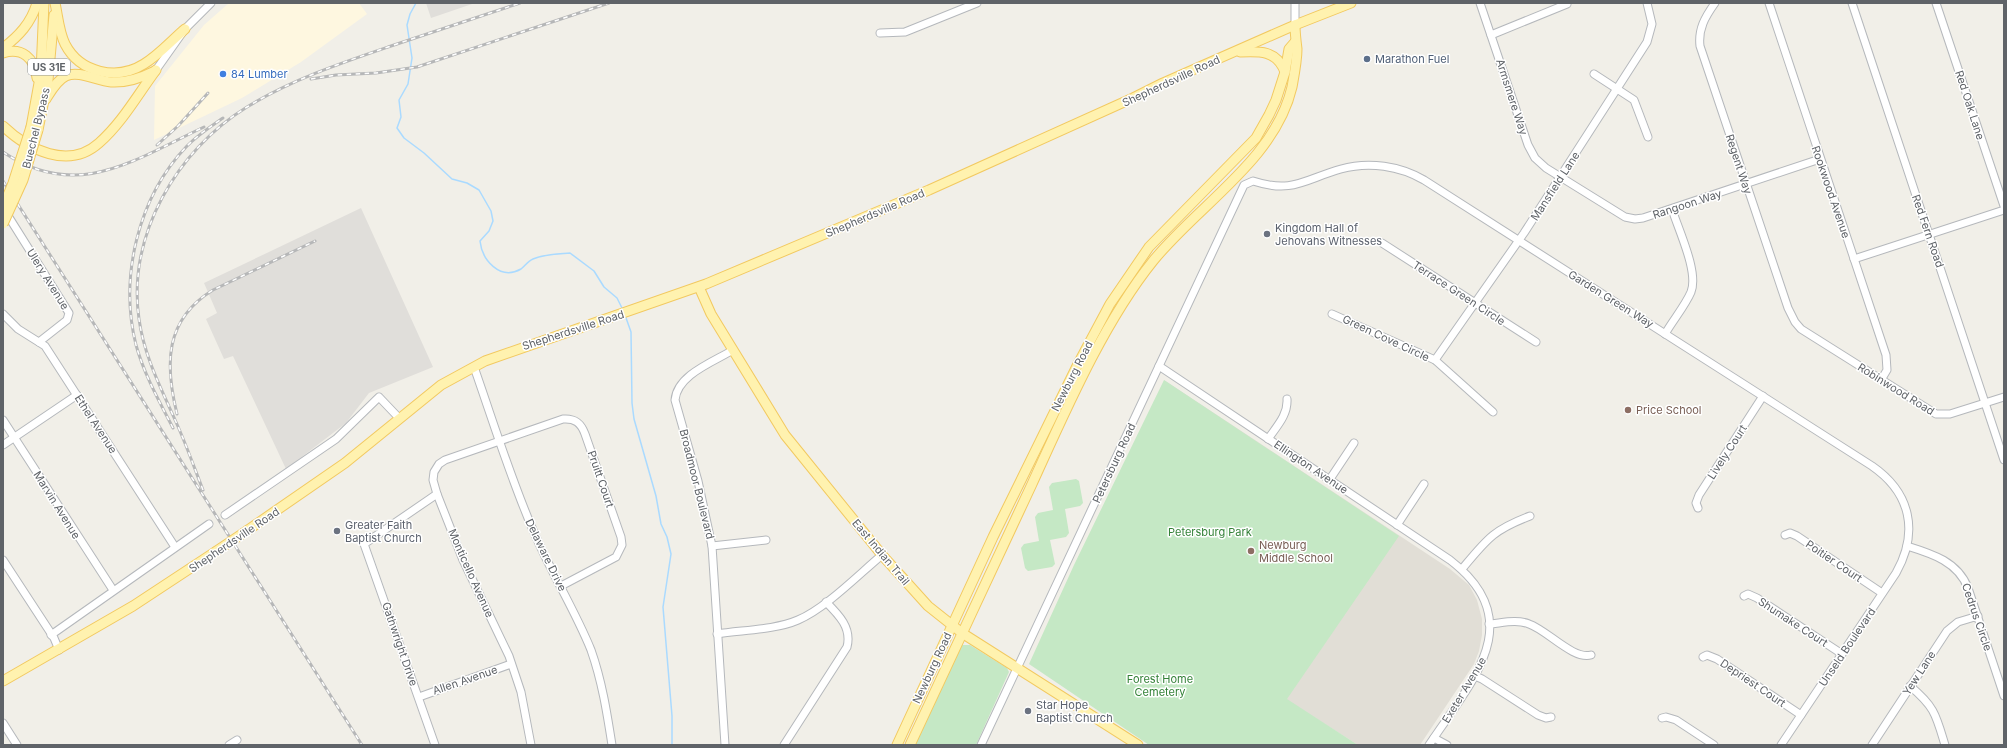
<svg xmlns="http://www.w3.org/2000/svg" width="2007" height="748" font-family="Inter,sans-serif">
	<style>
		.commercial { fill: #fef7e0 }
		.industrial { fill: #e0deda }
		.education { fill: #e1ded6 }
		.green { fill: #c5e8c5 }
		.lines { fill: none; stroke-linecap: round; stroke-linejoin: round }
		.stream { stroke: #aadaff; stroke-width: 1.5 }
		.minor-casing { stroke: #b5b8bc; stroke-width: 9 }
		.major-casing { stroke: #f2c960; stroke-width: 11 }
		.minor { stroke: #fff; stroke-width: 7 }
		.major { stroke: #fff2af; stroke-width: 9 }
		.rail-casing { stroke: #b6b7b8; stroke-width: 3 }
		.rail { stroke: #fff; stroke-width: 1.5; stroke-dasharray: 4.5; stroke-linecap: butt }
		.major-bridge-casing { stroke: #f2c960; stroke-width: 11; stroke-linecap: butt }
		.major-bridge { stroke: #fff2af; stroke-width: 9 }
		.service-dot { fill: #5c6f8a; stroke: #fff; stroke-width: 1.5 }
		.shop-dot { fill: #3f7fe0; stroke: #fff; stroke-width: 1.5 }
		.worship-dot { fill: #6b7280; stroke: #fff; stroke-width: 1.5 }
		.education-dot { fill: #8d6e63; stroke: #fff; stroke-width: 1.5 }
		.labels { text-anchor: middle; stroke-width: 3; stroke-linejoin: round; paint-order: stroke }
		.shield { fill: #fff; stroke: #8f9295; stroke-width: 1 }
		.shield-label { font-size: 10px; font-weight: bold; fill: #5f6368 }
		.service-label { font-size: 11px; fill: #4e5e75; stroke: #fff; text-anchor: start }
		.shop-label { font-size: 11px; fill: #366cbe; stroke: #fff; text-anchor: start }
		.street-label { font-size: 11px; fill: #5f6368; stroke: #fff }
		.worship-label { font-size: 11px; fill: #5b616d; stroke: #fff; text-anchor: start }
		.education-label { font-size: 11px; fill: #785e54; stroke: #fff; text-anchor: start }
		.park-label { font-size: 11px; fill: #348238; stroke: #fff }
	</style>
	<rect width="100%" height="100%" fill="#f1efe8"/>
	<polygon class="commercial" points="229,3 359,3 367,14 301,62 242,98 154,140 155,86 204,25"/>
	<g class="industrial">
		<polygon points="426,3 475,3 431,18"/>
		<polygon points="361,208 433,367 369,393 346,423 286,469 233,356 224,359 206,319 217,313 204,283"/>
	</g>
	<polygon class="education" points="1164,380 1450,569 1469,585 1477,600 1482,619 1482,635 1479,651 1474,664 1420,745 1358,745 1287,700"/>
	<g class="green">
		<polygon points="1164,380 1399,536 1287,699 1358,745 1149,745 1029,664 1074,565"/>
		<polygon points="1076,479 1079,481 1083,503 1080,506 1065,509 1069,533 1066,537 1050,540 1055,564 1052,567 1028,571 1025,568 1021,548 1024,544 1039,541 1035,517 1038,513 1053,510 1049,487 1052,483"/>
		<polygon points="961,645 970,645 1007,668 1009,672 976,745 913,745"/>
	</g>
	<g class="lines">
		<g class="stream">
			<path d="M416 3 410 14 407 25 412 58 408 84 399 100 401 117 397 128 404 138 424 153 452 179 467 183 479 190 491 211 493 221 489 231 480 241C482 260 500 281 521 269 525 266 528 261 533 259 545 254 558 254 570 253L594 271 604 287 617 298 623 310"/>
			<polyline points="625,315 631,332 632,403 634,419 656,496 661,524 667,537 671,554 663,607 672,716 672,745"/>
		</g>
		<defs>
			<g id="minor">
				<polyline points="1480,3 1528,145 1535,158 1546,168 1625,217 1635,219 1643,218 1820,159"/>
				<path d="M1715 3C1705 17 1698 29 1700 46L1788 308 1795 322 1801 329 1936 414H1950L2004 397"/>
				<polyline points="1769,3 1886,355 1887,370 1881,380"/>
				<polyline points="1852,3 2004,460"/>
				<polyline points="1936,3 2004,206"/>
				<polyline points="1295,25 1295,3"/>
				<polyline points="880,33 905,32 977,3"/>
				<polyline points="1491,35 1567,4"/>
				<polyline points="156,70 185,29 211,3"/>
				<polyline points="1594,74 1634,100 1648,137"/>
				<polyline points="5,211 69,313 67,320 39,342"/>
				<polyline points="1382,243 1536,342"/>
				<polyline points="1854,259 2004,210"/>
				<polyline points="3,314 18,329 45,346 175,547"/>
				<polyline points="1332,314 1435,360 1493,412"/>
				<path d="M1665 334C1673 320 1685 306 1691 292 1699 272 1678 229 1672 209"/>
				<polyline points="1435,360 1524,233 1647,42 1652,24 1647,3"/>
				<path d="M1159 366 1450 560C1531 622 1470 683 1429 745"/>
				<path d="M474 367C493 421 510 477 533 530 550 571 574 608 591 650 602 681 607 713 612 745"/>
				<polyline points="3,420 113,590"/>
				<path d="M1268 439C1277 426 1288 415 1287 399"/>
				<polyline points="3,445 77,395"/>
				<polyline points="1330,479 1354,443"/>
				<polyline points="1698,508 1696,503 1699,495 1763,396"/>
				<polyline points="225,515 336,439 379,397 399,418"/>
				<polyline points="1397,525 1424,484"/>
				<polyline points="1785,535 1790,533 1797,536 1882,593"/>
				<polyline points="712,546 766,540"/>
				<path d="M1907 546C1933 554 1958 562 1968 588L2004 696"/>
				<polyline points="3,560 54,638 59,650"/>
				<path d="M1462 569C1487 539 1493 530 1530 516"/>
				<polyline points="1744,596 1748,594 1757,598 1842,654"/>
				<path d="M1489 624C1502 623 1517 619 1529 624 1547 630 1573 660 1591 655"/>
				<path d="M717 634C741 630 775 630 798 620 826 608 858 575 882 555"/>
				<polyline points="51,635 209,524"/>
				<polyline points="1703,657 1707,655 1717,659 1801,715"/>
				<polyline points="1475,676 1482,679 1538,715 1546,718 1551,717"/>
				<path d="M1910 686C1935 707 1936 715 1945 745"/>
				<polyline points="419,697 511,664"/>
				<polyline points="1662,718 1666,717 1676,720 1714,745"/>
				<polyline points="3,723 17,745"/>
				<polyline points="1434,738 1447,745"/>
				<polyline points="229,745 237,740"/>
				<polyline points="435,745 364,544 437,494"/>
				<path d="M531 745 521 692 509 656 463 560 437 494 433 480 434 472 439 464 445 460 563 419C575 418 581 423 585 434L621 537 622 545 616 557 561 586"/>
				<path d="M725 745 712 546 698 481 675 400C677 375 713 362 733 350"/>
				<path d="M784 745 847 647C852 628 839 615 826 602"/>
				<path d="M981 745 1244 185 1253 181C1293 194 1305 179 1341 169 1369 161 1400 166 1424 180L1872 466C1911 493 1919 532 1896 573L1781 745"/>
				<polyline points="1872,745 1947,631 1958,622 1978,616"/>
			</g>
			<g id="major">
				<path d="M55 3C58 17 59 32 65 44 80 73 117 81 144 64 159 55 172 40 185 29"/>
				<path d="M3 48C19 36 31 23 37 3"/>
				<path d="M1240 52C1259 51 1277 50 1285 72"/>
				<path d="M3 53C22 47 35 58 37 78"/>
				<path d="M46 99C51 91 57 80 66 76 79 70 97 81 111 82 127 83 141 78 155 71"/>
				<path d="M3 126C28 150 69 170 99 143 122 123 138 94 156 70"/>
				<polyline points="31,127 41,72 44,3"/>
				<polyline points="38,130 48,80 54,15"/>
				<polyline points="699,287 711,314 785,435 882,555 928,606 962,633 1138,745"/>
				<polyline points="248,530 345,463 441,385 485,361 706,284 929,190 1133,98 1163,83 1295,25 1351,3"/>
				<polyline points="3,681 133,606 215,552"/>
				<polyline points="897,745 993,537 1079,362 1110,304 1149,247 1256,138 1269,115 1276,100 1285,72 1289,49 1295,42"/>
				<path d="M910 745C950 658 992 571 1032 484 1065 412 1103 323 1153 261 1198 205 1275 160 1292 87 1294 76 1297 61 1297 49 1296 41 1295 33 1295 25"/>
			</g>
		</defs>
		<use href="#minor" class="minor-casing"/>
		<use href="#major" class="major-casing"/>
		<use href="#minor" class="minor"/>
		<use href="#major" class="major"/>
		<defs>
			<g id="rail">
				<polyline points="311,79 336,75 376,73 417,67 609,3"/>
				<polyline points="157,145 178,126 208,93"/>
				<path d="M3 152C77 202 134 160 204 127"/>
				<polyline points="3,181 362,745"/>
				<path d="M177 414C165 365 164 320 213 290L315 241"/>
				<path d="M173 428C159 401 144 374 136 345 119 277 138 197 187 146 198 135 210 127 223 118"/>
				<path d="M203 490C194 467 186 444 176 422 161 388 144 356 139 319 127 235 177 150 247 107 291 80 341 63 388 47 432 32 476 18 520 3"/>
			</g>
		</defs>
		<use href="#rail" class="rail-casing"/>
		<use href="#rail" class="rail"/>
		<defs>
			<g id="major-bridge">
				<polyline points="3,207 13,183 31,127"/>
				<polyline points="3,224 23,180 38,130"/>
				<polyline points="215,552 248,530"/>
			</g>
		</defs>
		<use href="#major-bridge" class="major-bridge-casing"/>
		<use href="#major-bridge" class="major-bridge"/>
	</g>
	<circle class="service-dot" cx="1367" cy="59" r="4"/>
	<circle class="shop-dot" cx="223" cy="74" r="4"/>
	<g class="worship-dot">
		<circle cx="1267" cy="234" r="4"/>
		<circle cx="337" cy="531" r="4"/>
		<circle cx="1028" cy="711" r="4"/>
	</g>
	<g class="education-dot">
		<circle cx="1628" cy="410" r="4"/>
		<circle cx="1251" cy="551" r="4"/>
	</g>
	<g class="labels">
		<rect class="shield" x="28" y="59" width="42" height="16" rx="3"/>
		<g class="shield-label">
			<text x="49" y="71">US 31E</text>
		</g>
		<g class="service-label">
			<text x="1375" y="63">Marathon Fuel</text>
		</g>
		<g class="shop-label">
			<text x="231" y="78">84 Lumber</text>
		</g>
		<g class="street-label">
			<text transform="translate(1171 81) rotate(-25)" y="4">Shepherdsville Road</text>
			<text transform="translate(1512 97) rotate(72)" y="4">Armsmere Way</text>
			<text transform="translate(1970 105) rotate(72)" y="4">Red Oak Lane</text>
			<text transform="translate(36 128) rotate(-76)" y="4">Buechel Bypass</text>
			<text transform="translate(1739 164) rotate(72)" y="4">Regent Way</text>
			<text transform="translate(1555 186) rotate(-57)" y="4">Mansfield Lane</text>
			<text transform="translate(1831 192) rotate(71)" y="4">Rookwood Avenue</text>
			<text transform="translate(1687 204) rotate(-18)" y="4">Rangoon Way</text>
			<text transform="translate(875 213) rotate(-23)" y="4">Shepherdsville Road</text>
			<text transform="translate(1928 231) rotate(71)" y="4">Red Fern Road</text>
			<text transform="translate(48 279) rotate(58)" y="4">Ulery Avenue</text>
			<text transform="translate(1459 293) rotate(33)" y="4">Terrace Green Circle</text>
			<text transform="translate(1611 299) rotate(32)" y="4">Garden Green Way</text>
			<text transform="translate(573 330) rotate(-18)" y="4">Shepherdsville Road</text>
			<text transform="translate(1386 338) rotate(25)" y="4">Green Cove Circle</text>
			<text transform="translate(1072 376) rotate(-63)" y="4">Newburg Road</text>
			<text transform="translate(1896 389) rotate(32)" y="4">Robinwood Road</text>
			<text transform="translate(96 424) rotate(57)" y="4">Ethel Avenue</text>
			<text transform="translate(1727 452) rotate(-57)" y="4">Lively Court</text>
			<text transform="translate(1114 463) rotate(-65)" y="4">Petersburg Road</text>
			<text transform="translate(1311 467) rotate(34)" y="4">Ellington Avenue</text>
			<text transform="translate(601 479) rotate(71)" y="4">Pruitt Court</text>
			<text transform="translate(697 484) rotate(76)" y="4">Broadmoor Boulevard</text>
			<text transform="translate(57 505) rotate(58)" y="4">Marvin Avenue</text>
			<text transform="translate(234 540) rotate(-34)" y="4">Shepherdsville Road</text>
			<text transform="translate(881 552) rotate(50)" y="4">East Indian Trail</text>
			<text transform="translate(546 555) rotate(64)" y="4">Delaware Drive</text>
			<text transform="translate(1834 561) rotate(34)" y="4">Poitier Court</text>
			<text transform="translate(471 573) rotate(66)" y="4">Monticello Avenue</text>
			<text transform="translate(1977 617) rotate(71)" y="4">Cedrus Circle</text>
			<text transform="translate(1793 622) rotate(33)" y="4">Shumake Court</text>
			<text transform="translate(400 644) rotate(71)" y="4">Gathwright Drive</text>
			<text transform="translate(1847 647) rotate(-56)" y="4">Unseld Boulevard</text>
			<text transform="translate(932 668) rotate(-65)" y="4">Newburg Road</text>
			<text transform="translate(1919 673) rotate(-57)" y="4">Yew Lane</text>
			<text transform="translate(465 680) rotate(-19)" y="4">Allen Avenue</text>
			<text transform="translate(1753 683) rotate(34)" y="4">Depriest Court</text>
			<text transform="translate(1464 690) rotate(-59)" y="4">Exeter Avenue</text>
		</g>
		<g class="worship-label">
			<text x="1275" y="232">Kingdom Hall of<tspan x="1275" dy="13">Jehovahs Witnesses</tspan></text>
			<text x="345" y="529">Greater Faith<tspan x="345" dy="13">Baptist Church</tspan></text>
			<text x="1036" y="709">Star Hope<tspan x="1036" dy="13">Baptist Church</tspan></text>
		</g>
		<g class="education-label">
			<text x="1636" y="414">Price School</text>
			<text x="1259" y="549">Newburg<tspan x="1259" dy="13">Middle School</tspan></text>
		</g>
		<g class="park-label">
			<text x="1210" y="536">Petersburg Park</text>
			<text x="1160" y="683">Forest Home<tspan x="1160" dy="13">Cemetery</tspan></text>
		</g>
	</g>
	<rect width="2007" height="748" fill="none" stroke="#5f6368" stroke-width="8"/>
</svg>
